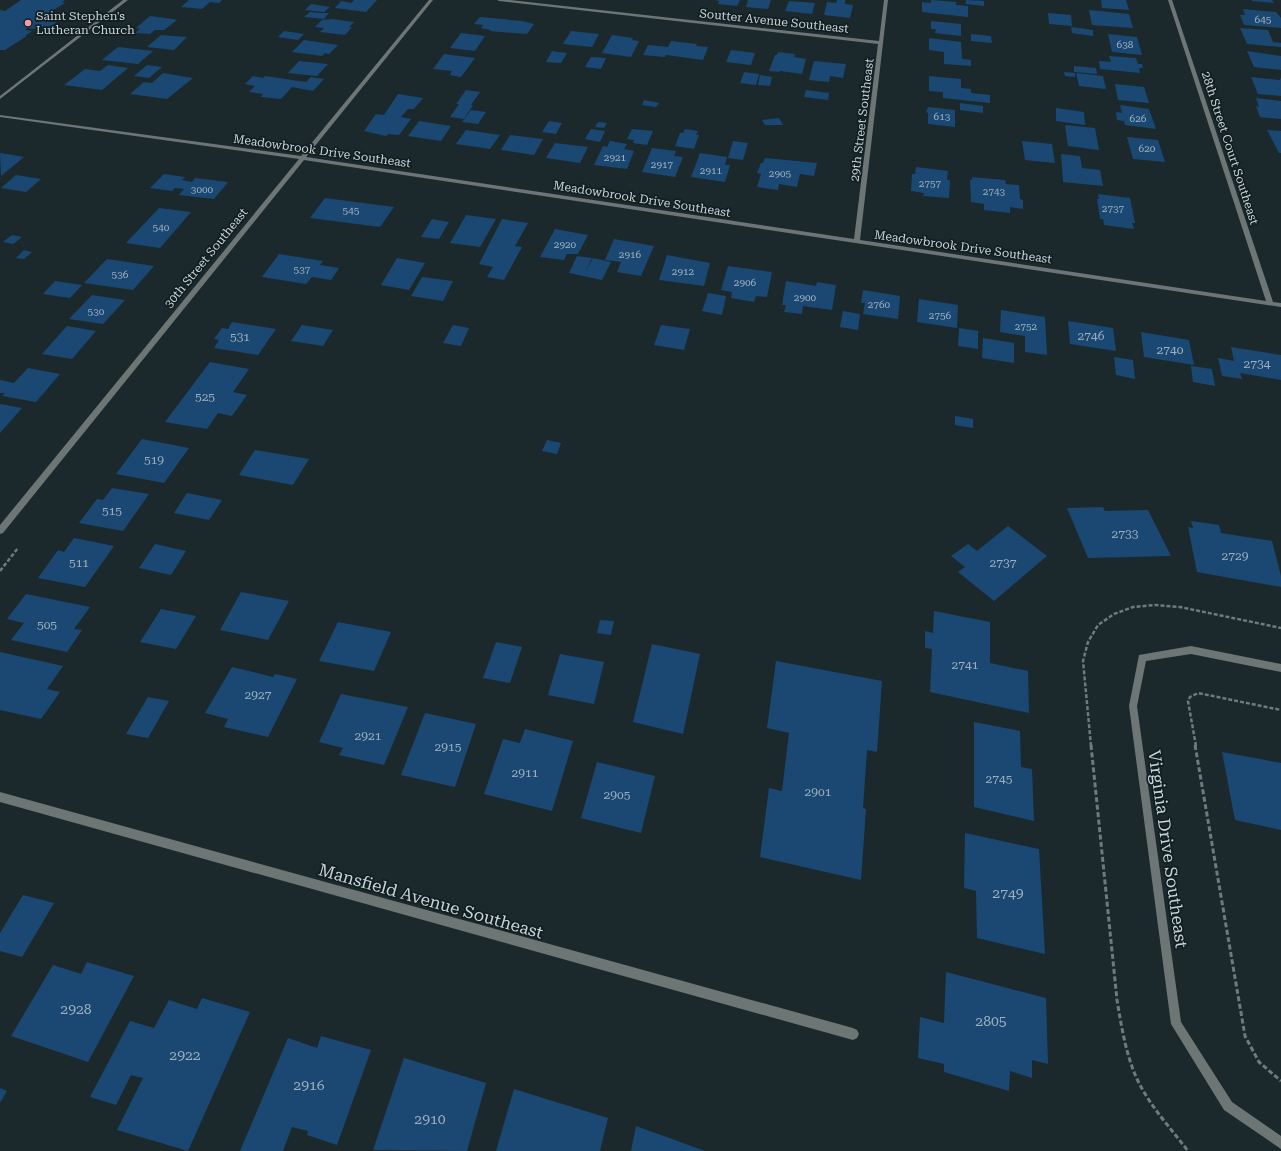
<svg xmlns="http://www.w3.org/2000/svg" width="1281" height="1151" font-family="'Roboto Serif',serif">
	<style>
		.building { fill: #1a4872 }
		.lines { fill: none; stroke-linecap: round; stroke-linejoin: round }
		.path-far1 { stroke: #6e7a7d; stroke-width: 2.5; stroke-dasharray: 4 2; stroke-linecap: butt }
		.path { stroke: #6e7a7d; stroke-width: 3; stroke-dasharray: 5 2.5; stroke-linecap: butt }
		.minor { fill: #6e7675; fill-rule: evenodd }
		.poi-dot { fill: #f49aa5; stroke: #111f23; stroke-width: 1.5 }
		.labels { text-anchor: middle; stroke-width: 3.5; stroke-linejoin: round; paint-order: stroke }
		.far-number-label { font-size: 10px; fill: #9eb0bd }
		.far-poi-label { font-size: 12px; fill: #cad3d6; stroke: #111f23; text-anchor: start }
		.far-street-label { font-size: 12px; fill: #cad3d6; stroke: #111f23 }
		.number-label { font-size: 12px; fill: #9eb0bd }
		.near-number-label { font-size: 14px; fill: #9eb0bd }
		.near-street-label { font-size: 17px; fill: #cad3d6; stroke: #111f23 }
	</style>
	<rect width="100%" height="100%" fill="#1b292d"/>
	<g class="building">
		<polygon points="21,0 65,0 62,2 65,3 45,15 54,16 51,18 61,19 49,28 40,27 37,29 27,28 25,30 32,31 25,36 27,36 5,50 0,50 0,10 5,11"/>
		<polygon points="189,0 222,0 219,3 210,2 202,9 181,7"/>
		<polygon points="354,0 377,0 366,12 335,8 341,1 351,3"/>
		<polygon points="715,0 740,0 737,6 718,4 719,1"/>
		<polygon points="748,0 771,0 768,9 746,7"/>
		<polygon points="837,0 845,0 845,4 853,5 850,18 824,15 827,2 836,3"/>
		<polygon points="931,0 956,2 956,5 968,6 968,17 922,12 922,2 931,3"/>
		<polygon points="966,0 984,1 984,6 966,4"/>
		<polygon points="1101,0 1126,0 1129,10 1102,8"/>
		<polygon points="1252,0 1272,0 1274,3 1252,1"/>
		<polygon points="789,1 815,3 812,14 785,11"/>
		<polygon points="311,4 330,7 324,12 305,10"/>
		<polygon points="1243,9 1276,12 1281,18 1281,28 1244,25 1240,15 1245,15"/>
		<polygon points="1089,10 1129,14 1133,28 1092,25"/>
		<polygon points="310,12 322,13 329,13 324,19 304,17"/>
		<polygon points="1048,13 1071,15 1072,26 1049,24"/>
		<polygon points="150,16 173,19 177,20 164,30 155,30 150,34 135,33 140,29 136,28"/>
		<polygon points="480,17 522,21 534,24 527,34 489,31 491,30 481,28 483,25 474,24"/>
		<polygon points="332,19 354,22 349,27 352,27 345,35 320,32 324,28 315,27 322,20"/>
		<polygon points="931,21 961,24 961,36 935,33 936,29 931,29"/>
		<polygon points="1071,27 1093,30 1093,36 1072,33"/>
		<polygon points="1240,28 1268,30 1273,42 1281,43 1281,47 1247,44"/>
		<polygon points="284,31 304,34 298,40 278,37"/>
		<polygon points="571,31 590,33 599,34 592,47 563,44"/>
		<polygon points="461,33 485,36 475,51 450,48"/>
		<polygon points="971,34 991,36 992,43 971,41"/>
		<polygon points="1108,34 1137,37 1142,55 1112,52"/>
		<polygon points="161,35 187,37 174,50 147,47"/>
		<polygon points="612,35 633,38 632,40 639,41 631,57 602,53"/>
		<polygon points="929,38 961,42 962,59 971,60 971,66 944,64 944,52 929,50"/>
		<polygon points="304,40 338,45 329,54 325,53 322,56 292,52"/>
		<polygon points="671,41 697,44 696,46 708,47 703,60 666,55 665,57 643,55 648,45 668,47"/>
		<polygon points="118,47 153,51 138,64 102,60"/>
		<polygon points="731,50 755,53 751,65 726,62"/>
		<polygon points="552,51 567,53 561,63 546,62"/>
		<polygon points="1247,51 1281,56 1281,70 1254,67"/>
		<polygon points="778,52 795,54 794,57 806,59 802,74 780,71 779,72 769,71 775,55 777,55"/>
		<polygon points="444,54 475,58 461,77 450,75 452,71 433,69"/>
		<polygon points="1109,56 1136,58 1138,64 1142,64 1143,68 1139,68 1140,73 1100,69 1099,61 1111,62"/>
		<polygon points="591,57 606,58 601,69 585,67"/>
		<polygon points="299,61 328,64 317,76 288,73"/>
		<polygon points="814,61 846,64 843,78 830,76 829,82 809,80"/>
		<polygon points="108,65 128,68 102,90 64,85 85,69 100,71"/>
		<polygon points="147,65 162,67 149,78 134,76"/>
		<polygon points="1074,66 1096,68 1097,74 1074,72"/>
		<polygon points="744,72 759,74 756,85 740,83"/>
		<polygon points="1064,72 1075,73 1075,77 1065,76"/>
		<polygon points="163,73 193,78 167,99 130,94 144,82 152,83"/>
		<polygon points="1076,73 1103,76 1106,89 1079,86"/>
		<polygon points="760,75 772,77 770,86 758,85"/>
		<polygon points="253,76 263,78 265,76 306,82 311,77 324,79 313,91 292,87 281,99 261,97 263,94 249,92 255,86 245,84"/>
		<polygon points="929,76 961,79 961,88 971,89 971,93 990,95 990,103 943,98 943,92 929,91"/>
		<polygon points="1251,77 1280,80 1281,77 1281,96 1258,94"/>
		<polygon points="1115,84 1144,87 1149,103 1118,100"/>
		<polygon points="466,90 480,92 471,105 473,105 464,119 450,117 459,104 456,104"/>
		<polygon points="806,90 829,93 828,100 804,97"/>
		<polygon points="398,94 423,98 414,109 408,109 401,117 411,119 399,135 388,134 386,136 364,131 376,114 384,115"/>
		<polygon points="1256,98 1281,101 1281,119 1260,117 1256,106 1259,107"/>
		<polygon points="644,100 659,103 656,107 642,105"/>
		<polygon points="960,103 983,106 983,113 960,110"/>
		<polygon points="1120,105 1149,109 1156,129 1125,125 1124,121 1117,120 1116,112 1122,113"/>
		<polygon points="928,107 955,110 955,127 928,124 928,113 926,112"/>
		<polygon points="1056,108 1084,112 1085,125 1056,121"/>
		<polygon points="471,110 486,112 478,124 462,122"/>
		<polygon points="779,118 783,125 765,125 762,120"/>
		<polygon points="419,121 451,126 441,141 408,136"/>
		<polygon points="549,121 562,123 556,134 542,132"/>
		<polygon points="598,122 607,123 604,128 595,127"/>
		<polygon points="1065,125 1095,128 1099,150 1068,146"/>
		<polygon points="591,129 605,131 600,142 585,139"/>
		<polygon points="632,129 653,131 647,145 633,143 634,140 627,139"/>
		<polygon points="685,129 698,131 696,135 699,135 694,149 675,146 680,133 683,133"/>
		<polygon points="466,130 500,135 490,149 456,144"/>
		<polygon points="1267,130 1281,131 1281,153 1279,153"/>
		<polygon points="510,135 543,139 534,155 501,150"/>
		<polygon points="1127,137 1158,140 1165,162 1133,159"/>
		<polygon points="610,141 627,144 624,149 634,151 627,169 594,165 603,146 607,147"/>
		<polygon points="733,141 748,143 743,160 728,158"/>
		<polygon points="1022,141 1052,144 1055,163 1025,160"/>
		<polygon points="555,143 588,147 580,163 546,158"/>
		<polygon points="652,148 676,151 674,156 683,157 675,177 642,172"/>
		<polygon points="0,153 1,153 24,157 1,176"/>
		<polygon points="700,153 727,157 725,165 730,165 725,182 691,177"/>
		<polygon points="1061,154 1080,156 1082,168 1100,170 1103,186 1063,182"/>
		<polygon points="765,158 817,163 814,176 800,174 797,187 779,184 778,190 757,187 761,174 757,173 761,163 763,163"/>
		<polygon points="916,167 948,171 947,180 950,180 949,198 923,196 924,193 911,191 912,174 915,174"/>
		<polygon points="164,174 185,177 182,180 192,182 195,178 228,182 214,199 179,195 184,189 175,188 172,191 150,188"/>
		<polygon points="16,175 41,179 26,192 1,188"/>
		<polygon points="972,177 1005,180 1006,184 1019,185 1020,199 1023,200 1023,209 1010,207 1010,213 984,210 984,204 971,202 970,180 972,180"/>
		<polygon points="1098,194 1130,198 1135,223 1132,223 1134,229 1104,225 1103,219 1100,219 1097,199 1099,199"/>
		<polygon points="325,198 394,207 380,227 310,218"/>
		<polygon points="159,208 191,212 160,248 126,243"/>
		<polygon points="466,215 496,219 480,247 450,243"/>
		<polygon points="432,219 449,222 439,239 421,237"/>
		<polygon points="502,219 528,223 515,246 522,247 504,280 487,277 493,267 479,264"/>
		<polygon points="555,229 588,235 578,254 567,254 564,260 540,257"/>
		<polygon points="12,235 22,237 13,244 3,242"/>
		<polygon points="614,239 654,246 641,276 617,272 621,262 605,260"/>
		<polygon points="24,250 32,252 24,259 16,258"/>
		<polygon points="279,254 323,261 320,265 339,268 331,280 312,277 306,284 262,277"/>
		<polygon points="667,255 710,263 704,286 659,280"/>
		<polygon points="577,256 592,258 585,272 593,258 611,262 602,280 569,273"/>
		<polygon points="397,258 425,263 409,290 381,285"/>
		<polygon points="107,259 154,266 133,290 84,283"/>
		<polygon points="728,266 772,272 767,297 756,296 754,302 731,298 732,292 721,290"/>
		<polygon points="422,277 453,281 443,301 411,296"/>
		<polygon points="55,281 82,285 70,298 43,294"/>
		<polygon points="786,281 816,286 817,282 836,285 832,310 803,306 802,314 784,312 786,305 782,305"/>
		<polygon points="863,290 900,296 898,319 863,314 865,303 861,303"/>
		<polygon points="708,293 726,296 722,315 702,311"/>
		<polygon points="92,295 125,300 103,324 69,319"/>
		<polygon points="919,299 958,305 957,328 917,322"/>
		<polygon points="1001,310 1045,317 1047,355 1025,352 1025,336 1000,332"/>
		<polygon points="843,311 860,314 858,330 840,327"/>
		<polygon points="1068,321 1113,328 1116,351 1070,344"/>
		<polygon points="232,322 276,329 258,355 214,348 219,340 214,339 222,328 228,329"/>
		<polygon points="302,325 333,330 323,346 291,341"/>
		<polygon points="453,325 469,328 461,346 443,343"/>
		<polygon points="661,325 690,329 684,350 654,345"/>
		<polygon points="67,326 96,331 72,359 42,354"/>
		<polygon points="959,328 978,331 978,349 958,346"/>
		<polygon points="1141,332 1189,340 1194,365 1144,357"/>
		<polygon points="983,338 1014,343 1014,363 982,358"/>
		<polygon points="1231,347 1281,355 1281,380 1240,373 1242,379 1222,376 1218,358 1234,361"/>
		<polygon points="1114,357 1133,360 1135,379 1116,375"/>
		<polygon points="210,362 249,369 233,392 247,395 232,416 218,413 207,429 165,422"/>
		<polygon points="1191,366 1212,369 1215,386 1193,382"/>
		<polygon points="28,368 60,374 36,402 2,396 5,393 0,393 0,380 14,383"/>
		<polygon points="0,404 22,408 0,433"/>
		<polygon points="955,416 973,419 973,428 955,425"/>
		<polygon points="142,439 189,448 164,483 116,474"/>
		<polygon points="547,440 561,443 557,454 542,451"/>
		<polygon points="255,450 309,459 293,485 239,475"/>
		<polygon points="112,488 149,494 123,531 79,523 97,499 103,500"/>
		<polygon points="187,493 222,500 209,520 174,513"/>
		<polygon points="1103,507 1105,511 1148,510 1171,556 1088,558 1067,508"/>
		<polygon points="1191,521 1219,525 1221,533 1272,541 1281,576 1281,587 1197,572 1188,527 1193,528"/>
		<polygon points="1008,526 1047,556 994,601 958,572 965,567 951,556 968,544 977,551"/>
		<polygon points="74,538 114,546 85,587 38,578 58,550 64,552"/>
		<polygon points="155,544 186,551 171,575 139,568"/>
		<polygon points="241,592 289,601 268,640 220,630"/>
		<polygon points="26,594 90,607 74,629 82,630 67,652 11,640 24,623 7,619"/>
		<polygon points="161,609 196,616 176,649 140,642"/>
		<polygon points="934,611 990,622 990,663 1028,671 1029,713 930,692 932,649 925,648 925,631 933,633"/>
		<polygon points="600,620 614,621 611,635 597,633"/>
		<polygon points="338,622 391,632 374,671 319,661"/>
		<polygon points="496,642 522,647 510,683 483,678"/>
		<polygon points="652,644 700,654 683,734 633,722"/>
		<polygon points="0,652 63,666 47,689 60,692 41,719 0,710"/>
		<polygon points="560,654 604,662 594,704 548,695"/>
		<polygon points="776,661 882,681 877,752 867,750 863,808 866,809 861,880 760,857 769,788 782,791 789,733 767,728"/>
		<polygon points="232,667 273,677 275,674 297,679 268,737 224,727 228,719 205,713"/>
		<polygon points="341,694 408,707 384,765 339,755 343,748 319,742"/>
		<polygon points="148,697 169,701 148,738 126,734"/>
		<polygon points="425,713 476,724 455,787 401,775"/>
		<polygon points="974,722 1020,731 1021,767 1032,769 1034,821 974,807"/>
		<polygon points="525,729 573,741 552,811 484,794 503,739 520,743"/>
		<polygon points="1222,752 1281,763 1281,830 1235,820"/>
		<polygon points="597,762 655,776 641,833 581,818"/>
		<polygon points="965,833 1039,849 1045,954 977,938 976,891 964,888"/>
		<polygon points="23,895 54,903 22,957 0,951 0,933"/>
		<polygon points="87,962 134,976 88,1062 11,1036 53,965 81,974"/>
		<polygon points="946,972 1046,998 1048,1064 1032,1060 1032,1078 1010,1071 1009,1091 944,1072 944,1064 918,1058 920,1017 944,1023"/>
		<polygon points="202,998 250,1012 188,1151 117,1130 143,1078 131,1075 116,1105 90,1097 130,1021 154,1028 169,1000 197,1009"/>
		<polygon points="321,1036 371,1050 337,1145 307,1135 308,1131 292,1127 283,1151 240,1151 288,1038 317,1048"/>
		<polygon points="404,1058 486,1083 467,1151 373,1150"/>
		<polygon points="0,1088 7,1091 0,1103"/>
		<polygon points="514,1089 608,1118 600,1151 496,1151"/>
		<polygon points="636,1126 705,1151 631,1151"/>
	</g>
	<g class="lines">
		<g class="path-far1">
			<polyline points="0,571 18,548"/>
			<polyline points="1091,746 1083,661 1088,642 1098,625 1114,614 1133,607 1155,605 1180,607 1281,628"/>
			<polyline points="1196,746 1188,701 1190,697 1198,693 1281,710"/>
		</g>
		<g class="path">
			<path d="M1091 745 1117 1000C1121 1024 1125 1049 1134 1072 1146 1102 1169 1126 1188 1151"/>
			<polyline points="1195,745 1245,1036 1259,1062 1281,1081"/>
		</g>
		<g class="minor">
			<polygon points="123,0 128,0 0,99 0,96"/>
			<polygon points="429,0 433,0 306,157 854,239 878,44 499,1 497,0 510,0 879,41 884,0 888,0 860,240 1266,301 1168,0 1172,0 1273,302 1281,303 1281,307 304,160 3,533 0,534 0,525 299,159 0,117 0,115 301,156"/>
			<polygon points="1191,646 1281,664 1281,672 1191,654 1146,661 1137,706 1181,1022 1232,1102 1281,1136 1281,1149 1224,1110 1171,1024 1129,706 1139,655"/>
			<polygon points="0,792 853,1028 857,1030 859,1034 857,1038 853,1040 0,802"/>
		</g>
	</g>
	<circle class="poi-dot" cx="28" cy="23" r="4"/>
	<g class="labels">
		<g class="far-number-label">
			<text x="1263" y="23">645</text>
			<text x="1125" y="48">638</text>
			<text x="942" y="120">613</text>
			<text x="1138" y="122">626</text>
			<text x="1147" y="152">620</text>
			<text x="615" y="161">2921</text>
			<text x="662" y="168">2917</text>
			<text x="711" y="174">2911</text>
			<text x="780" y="177">2905</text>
			<text x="930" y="187">2757</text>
			<text x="202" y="193">3000</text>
			<text x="994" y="195">2743</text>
			<text x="1113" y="212">2737</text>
			<text x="351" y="214">545</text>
			<text x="161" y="231">540</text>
			<text x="565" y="248">2920</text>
			<text x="630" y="258">2916</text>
			<text x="302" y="273">537</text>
			<text x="683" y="275">2912</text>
			<text x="120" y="278">536</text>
			<text x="745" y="286">2906</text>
			<text x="805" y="301">2900</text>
			<text x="879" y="308">2760</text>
			<text x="96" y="315">530</text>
			<text x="940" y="319">2756</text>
			<text x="1026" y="330">2752</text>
		</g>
		<g class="far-poi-label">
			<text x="36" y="20">Saint Stephen's<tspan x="36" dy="14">Lutheran Church</tspan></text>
		</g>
		<g class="far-street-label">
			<text transform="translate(774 21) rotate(6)" y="4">Soutter Avenue Southeast</text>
			<text transform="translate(862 120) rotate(-83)" y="4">29th Street Southeast</text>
			<text transform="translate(1230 148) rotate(72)" y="4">28th Street Court Southeast</text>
			<text transform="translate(322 151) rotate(8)" y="4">Meadowbrook Drive Southeast</text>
			<text transform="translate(642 199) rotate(9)" y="4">Meadowbrook Drive Southeast</text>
			<text transform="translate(963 247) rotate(8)" y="4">Meadowbrook Drive Southeast</text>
			<text transform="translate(206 258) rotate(-51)" y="4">30th Street Southeast</text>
		</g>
		<g class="number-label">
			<text x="1091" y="340">2746</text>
			<text x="240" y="341">531</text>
			<text x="1170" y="354">2740</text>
			<text x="1257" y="368">2734</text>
			<text x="205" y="401">525</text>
			<text x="154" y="464">519</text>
			<text x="112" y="515">515</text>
			<text x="1125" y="538">2733</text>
			<text x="1235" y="560">2729</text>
			<text x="79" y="567">511</text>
			<text x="1003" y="567">2737</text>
			<text x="47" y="629">505</text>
			<text x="965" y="669">2741</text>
			<text x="258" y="699">2927</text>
			<text x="368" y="740">2921</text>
			<text x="448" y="751">2915</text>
			<text x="525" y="777">2911</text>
			<text x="999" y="783">2745</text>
			<text x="818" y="796">2901</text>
			<text x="617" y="799">2905</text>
		</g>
		<g class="near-number-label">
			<text x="1008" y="898">2749</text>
			<text x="76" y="1014">2928</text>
			<text x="991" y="1026">2805</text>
			<text x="185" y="1060">2922</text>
			<text x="309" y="1090">2916</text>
			<text x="430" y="1124">2910</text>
		</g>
		<g class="near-street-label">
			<text transform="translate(1168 849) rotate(82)" y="6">Virginia Drive Southeast</text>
			<text transform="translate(431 901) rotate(16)" y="6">Mansfield Avenue Southeast</text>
		</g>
	</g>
</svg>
